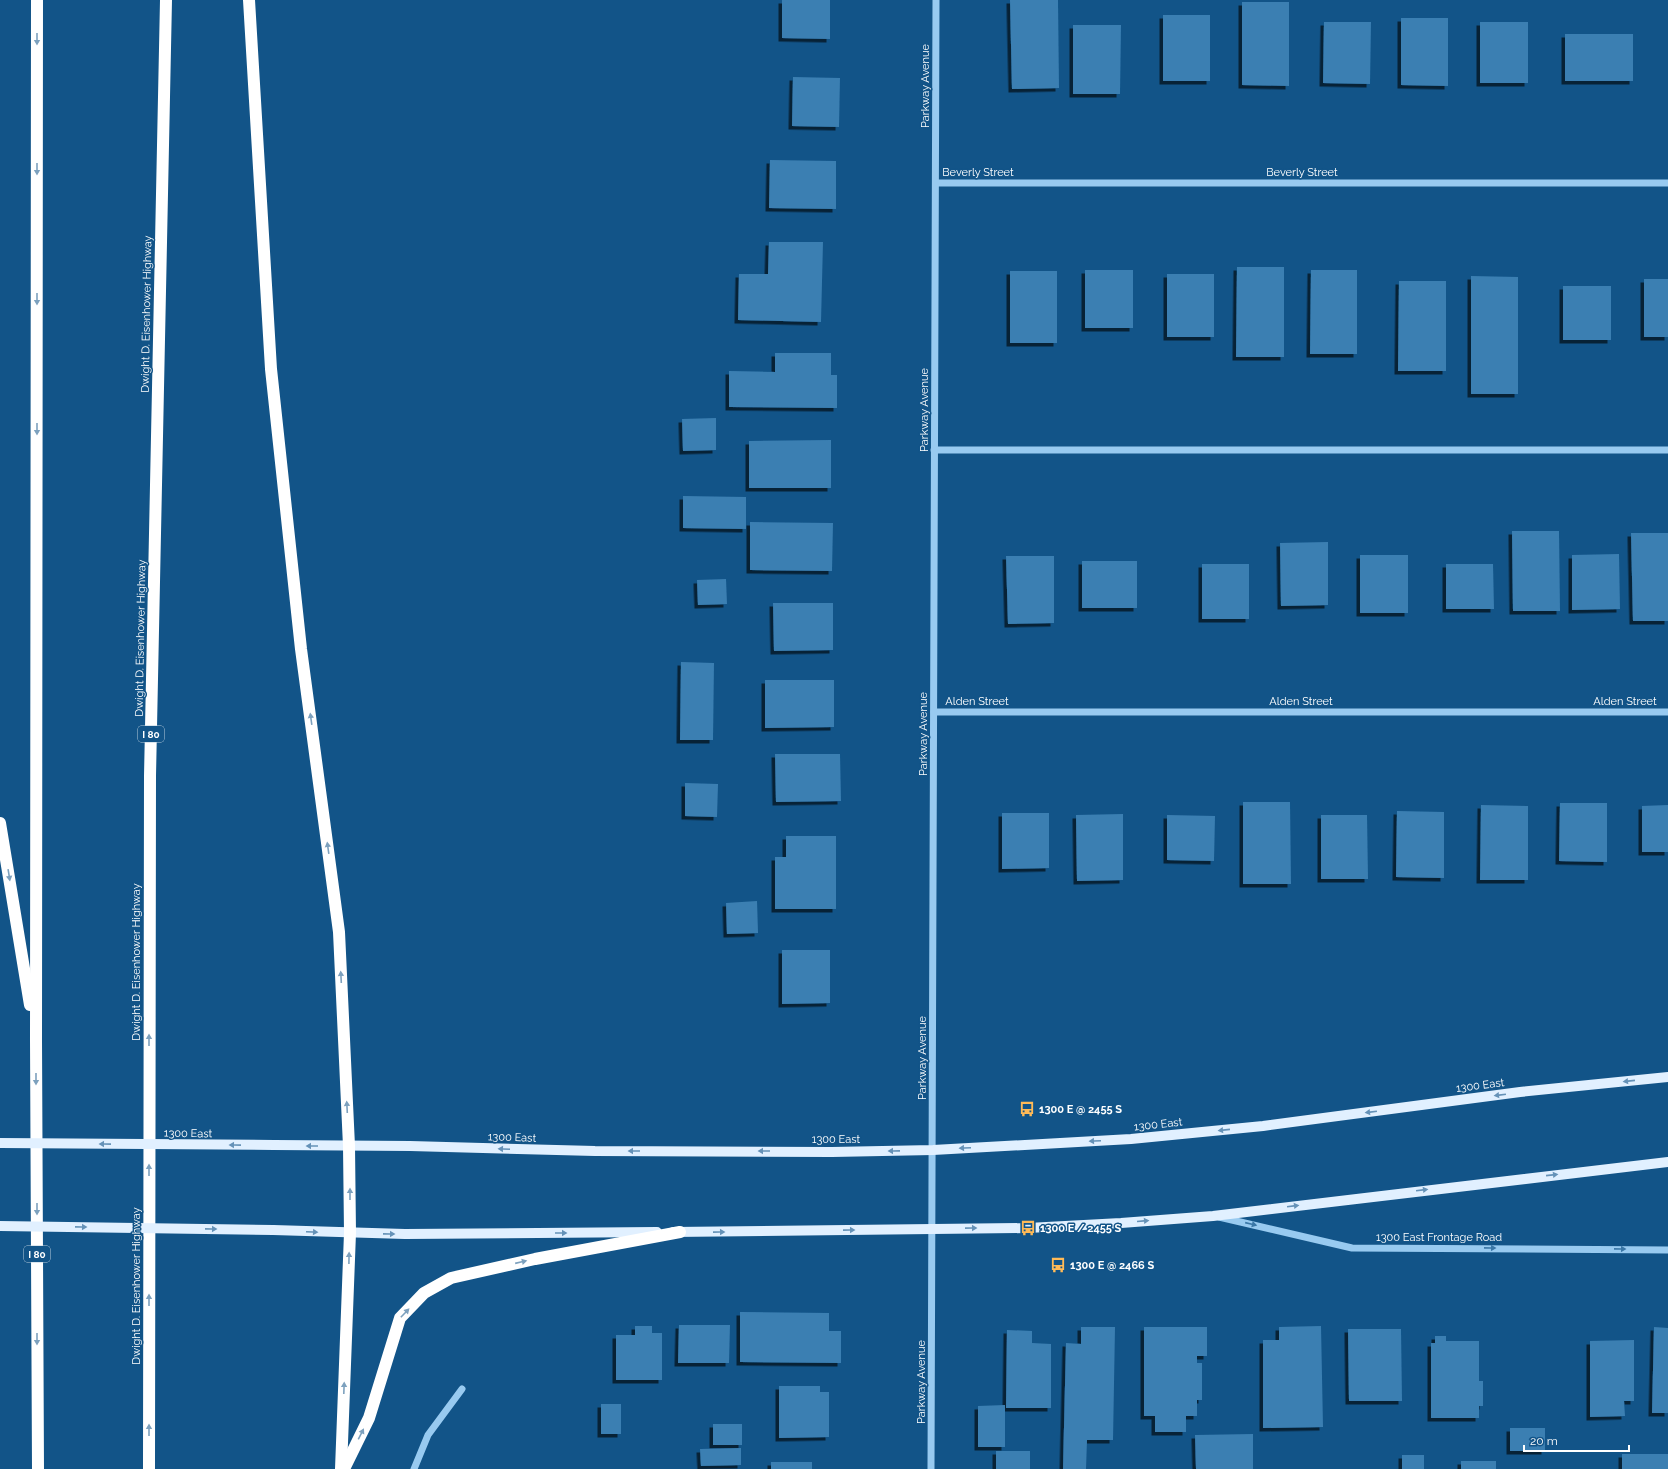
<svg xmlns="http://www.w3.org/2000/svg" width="1668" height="1469" font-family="Raleway,sans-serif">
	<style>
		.building { fill: #3b7fb2; filter: url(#shadow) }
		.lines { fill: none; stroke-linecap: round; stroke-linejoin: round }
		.minor { stroke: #98caf0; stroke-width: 7 }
		.major { stroke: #e1f0ff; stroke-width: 10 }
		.highway { stroke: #fff; stroke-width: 12 }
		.major-bridge { stroke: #e1f0ff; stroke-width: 10 }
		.oneway { fill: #7da1be }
		.oneway2 { fill: #6592b8 }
		.oneway3 { fill: #3a77a7 }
		.labels { text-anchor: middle; stroke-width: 3; stroke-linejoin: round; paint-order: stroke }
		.shield { fill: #125488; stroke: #b8ccdb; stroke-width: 1 }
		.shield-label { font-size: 10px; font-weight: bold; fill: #fff }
		.street-label { font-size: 11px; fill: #fff; stroke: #125488 }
		.poi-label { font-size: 11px; font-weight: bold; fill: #fff; stroke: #125488; text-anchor: start }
	</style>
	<defs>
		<filter id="shadow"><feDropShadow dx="-3.5" dy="3.5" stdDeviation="0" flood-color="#0009"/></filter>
	</defs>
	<rect width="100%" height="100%" fill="#125488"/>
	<g class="building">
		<polygon points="782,0 830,0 830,39 782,38"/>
		<polygon points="1010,0 1058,0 1059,88 1012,89"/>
		<polygon points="1242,2 1289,2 1289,86 1242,85"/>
		<rect x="1163" y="15" width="47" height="66"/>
		<polygon points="1401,18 1448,18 1448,86 1401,85"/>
		<polygon points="1324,22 1371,22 1370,84 1323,83"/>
		<rect x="1480" y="22" width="48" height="61"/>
		<polygon points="1073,25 1121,25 1120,94 1073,94"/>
		<rect x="1565" y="34" width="68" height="47"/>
		<polygon points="793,77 840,78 839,127 792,126"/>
		<polygon points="770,160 836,161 836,209 769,208"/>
		<polygon points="769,242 823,242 821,322 738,320 739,274 768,274"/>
		<polygon points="1237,267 1284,267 1284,357 1236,357"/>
		<rect x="1085" y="270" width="48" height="58"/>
		<polygon points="1311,270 1357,270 1357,354 1310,354"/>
		<rect x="1010" y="271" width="47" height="72"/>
		<rect x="1167" y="274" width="47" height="63"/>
		<polygon points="1471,276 1518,277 1518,394 1471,394"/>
		<rect x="1644" y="279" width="24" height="58"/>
		<polygon points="1399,281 1446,281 1446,371 1398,371"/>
		<rect x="1563" y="286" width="48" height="54"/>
		<polygon points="775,353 831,353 831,375 837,375 837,408 729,407 729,371 775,372"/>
		<polygon points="716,418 716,450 683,451 682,419"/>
		<polygon points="831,440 831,488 749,488 749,441"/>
		<polygon points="683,496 746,497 746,529 683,528"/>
		<polygon points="750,522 833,523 832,571 750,570"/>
		<polygon points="1512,531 1559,531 1560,611 1513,611"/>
		<polygon points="1631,533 1668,533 1668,621 1633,621"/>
		<polygon points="1328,542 1328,605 1281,606 1280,543"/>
		<polygon points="1619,554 1620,609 1572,610 1572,555"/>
		<rect x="1360" y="555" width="48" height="58"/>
		<polygon points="1006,556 1054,556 1054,623 1008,624"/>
		<rect x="1082" y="561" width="55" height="47"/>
		<rect x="1202" y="564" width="47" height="55"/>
		<polygon points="1446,564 1493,564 1494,609 1446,609"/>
		<polygon points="726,579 727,604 698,605 697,580"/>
		<polygon points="773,603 833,603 833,650 774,651"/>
		<polygon points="681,662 714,663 713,740 680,740"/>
		<polygon points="765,680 834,680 834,727 765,728"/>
		<polygon points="775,754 840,754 841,801 776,802"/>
		<polygon points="685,783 718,784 717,817 685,816"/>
		<polygon points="1243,802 1290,802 1291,884 1243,884"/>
		<polygon points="1560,803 1607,803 1607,862 1559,861"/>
		<polygon points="1481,805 1528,806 1528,880 1480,880"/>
		<polygon points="1668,805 1668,852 1642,852 1642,806"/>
		<polygon points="1397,811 1444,812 1444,878 1396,877"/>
		<polygon points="1002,813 1049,813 1049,868 1002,869"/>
		<polygon points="1123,814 1123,880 1077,881 1076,815"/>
		<polygon points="1167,815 1215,816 1214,861 1167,860"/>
		<polygon points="1321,815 1367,815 1368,879 1321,879"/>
		<polygon points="786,836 836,836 836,909 775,909 775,857 786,857"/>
		<polygon points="757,901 758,933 727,934 726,903"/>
		<polygon points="782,950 830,950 830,1003 782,1004"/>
		<polygon points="740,1312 829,1313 829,1331 841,1331 841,1363 740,1362"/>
		<polygon points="679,1325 730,1325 729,1363 678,1363"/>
		<polygon points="635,1326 652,1326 652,1333 662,1333 662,1380 616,1380 616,1335 635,1335"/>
		<polygon points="1321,1326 1323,1427 1263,1428 1263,1340 1279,1340 1279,1327"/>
		<polygon points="1081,1327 1115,1327 1113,1440 1087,1440 1086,1469 1063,1469 1066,1343 1081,1344"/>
		<polygon points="1144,1327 1207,1327 1207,1356 1197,1356 1197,1363 1202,1363 1202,1400 1197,1400 1197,1416 1186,1416 1186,1432 1155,1432 1155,1416 1144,1416"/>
		<polygon points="1654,1327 1668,1328 1668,1413 1652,1413"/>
		<polygon points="1348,1329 1401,1329 1402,1401 1349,1401"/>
		<polygon points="1007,1330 1032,1331 1032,1343 1051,1344 1051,1408 1006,1408"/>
		<polygon points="1435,1336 1446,1336 1446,1341 1479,1341 1479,1381 1483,1381 1483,1406 1479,1406 1479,1418 1431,1418 1431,1343 1435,1343"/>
		<polygon points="1634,1340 1634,1401 1624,1401 1625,1416 1590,1417 1590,1341"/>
		<polygon points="779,1386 820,1386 820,1392 829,1392 829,1437 779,1438"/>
		<rect x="601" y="1404" width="20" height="30"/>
		<polygon points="1005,1405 1005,1447 978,1447 978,1406"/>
		<rect x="713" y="1424" width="29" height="21"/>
		<rect x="1510" y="1428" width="35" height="23"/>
		<polygon points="1253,1434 1253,1469 1196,1469 1195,1435"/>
		<polygon points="741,1448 741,1465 701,1466 700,1449"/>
		<rect x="996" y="1451" width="34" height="18"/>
		<rect x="1622" y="1454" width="46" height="15"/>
		<rect x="1402" y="1455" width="22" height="14"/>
		<rect x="1461" y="1461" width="35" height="8"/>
		<rect x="771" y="1462" width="41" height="7"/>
	</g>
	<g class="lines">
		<g class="minor">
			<polyline points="936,183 1668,183"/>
			<polyline points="934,450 1668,450"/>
			<polyline points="934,712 1668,712"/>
			<polyline points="1219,1217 1352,1248 1668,1250"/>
			<polyline points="414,1469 428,1435 462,1389"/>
			<polyline points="931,1469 936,0"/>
		</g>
		<g class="major">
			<polyline points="274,1145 410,1146 595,1151 832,1152 933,1150 1131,1139 1263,1126 1520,1092 1668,1077"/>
			<polyline points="273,1230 405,1234 657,1232"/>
			<polyline points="673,1232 1028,1228 1121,1223 1213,1216 1668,1162"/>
		</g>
		<g class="highway">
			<polyline points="37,0 36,1040 38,1469"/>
			<polyline points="249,0 271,369 301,649 339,932 349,1146 350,1233 341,1469"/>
			<polyline points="0,823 30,1005"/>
			<polyline points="149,1469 150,776 166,0"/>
			<polyline points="344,1469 369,1418 400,1318 424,1293 451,1278 535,1259 680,1232"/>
		</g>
		<g class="major-bridge">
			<polyline points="0,1143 274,1145"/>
			<polyline points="0,1226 273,1230"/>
		</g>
	</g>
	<defs><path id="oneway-solid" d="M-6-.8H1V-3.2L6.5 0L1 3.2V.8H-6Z"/></defs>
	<g class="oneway">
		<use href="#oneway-solid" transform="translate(37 39) rotate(90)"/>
		<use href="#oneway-solid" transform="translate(37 169) rotate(90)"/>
		<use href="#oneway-solid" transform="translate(37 299) rotate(90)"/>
		<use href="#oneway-solid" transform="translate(37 429) rotate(90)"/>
		<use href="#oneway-solid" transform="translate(311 719) rotate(-98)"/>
		<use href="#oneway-solid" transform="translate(328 848) rotate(-98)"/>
		<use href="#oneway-solid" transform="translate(9 875) rotate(81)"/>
		<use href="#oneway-solid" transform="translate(341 977) rotate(-93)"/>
		<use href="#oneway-solid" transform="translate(149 1040) rotate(-90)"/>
		<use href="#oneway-solid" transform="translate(36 1079) rotate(90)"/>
		<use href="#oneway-solid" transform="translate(347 1107) rotate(-93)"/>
		<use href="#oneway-solid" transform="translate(149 1170) rotate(-90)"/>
		<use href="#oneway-solid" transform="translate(350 1194) rotate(-90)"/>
		<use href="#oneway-solid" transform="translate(37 1209) rotate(90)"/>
		<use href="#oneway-solid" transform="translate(349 1258) rotate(-89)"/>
		<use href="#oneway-solid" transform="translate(521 1262) rotate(-13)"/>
		<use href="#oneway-solid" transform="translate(149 1300) rotate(-90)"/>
		<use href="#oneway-solid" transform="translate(405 1313) rotate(-46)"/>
		<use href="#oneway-solid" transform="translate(37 1339) rotate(90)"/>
		<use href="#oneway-solid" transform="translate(344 1388) rotate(-88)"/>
		<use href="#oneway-solid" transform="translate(149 1430) rotate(-90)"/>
		<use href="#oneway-solid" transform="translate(361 1434) rotate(-63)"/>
	</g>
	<g class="oneway2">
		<use href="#oneway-solid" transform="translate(1629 1081) rotate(174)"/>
		<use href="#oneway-solid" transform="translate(1500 1095) rotate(173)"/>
		<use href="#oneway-solid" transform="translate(1371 1112) rotate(173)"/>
		<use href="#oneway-solid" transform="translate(1224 1130) rotate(174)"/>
		<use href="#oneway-solid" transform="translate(1095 1141) rotate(177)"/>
		<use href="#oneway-solid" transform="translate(105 1144) rotate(-179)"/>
		<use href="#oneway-solid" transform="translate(235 1145) rotate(-179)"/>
		<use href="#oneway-solid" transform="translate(312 1146) rotate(-180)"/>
		<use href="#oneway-solid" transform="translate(965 1148) rotate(177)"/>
		<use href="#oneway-solid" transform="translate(504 1149) rotate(-178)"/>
		<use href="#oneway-solid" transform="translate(634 1151) rotate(-180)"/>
		<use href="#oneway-solid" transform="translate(764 1151) rotate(-180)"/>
		<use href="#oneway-solid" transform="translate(894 1151) rotate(179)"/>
		<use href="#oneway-solid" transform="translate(1552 1175) rotate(-6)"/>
		<use href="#oneway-solid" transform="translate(1422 1190) rotate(-7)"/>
		<use href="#oneway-solid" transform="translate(1293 1206) rotate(-7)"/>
		<use href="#oneway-solid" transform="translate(1143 1221) rotate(-5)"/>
		<use href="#oneway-solid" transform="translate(81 1227) rotate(1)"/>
		<use href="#oneway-solid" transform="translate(971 1228) rotate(-1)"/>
		<use href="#oneway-solid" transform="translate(211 1229) rotate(1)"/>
		<use href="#oneway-solid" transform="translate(849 1230) rotate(-1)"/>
		<use href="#oneway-solid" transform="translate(312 1232) rotate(3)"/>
		<use href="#oneway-solid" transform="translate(719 1232) rotate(-1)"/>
		<use href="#oneway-solid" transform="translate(561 1233)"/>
		<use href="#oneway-solid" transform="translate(389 1234) rotate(1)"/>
	</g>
	<g class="oneway3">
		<use href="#oneway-solid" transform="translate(1251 1224) rotate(13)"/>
		<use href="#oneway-solid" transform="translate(1490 1248) rotate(1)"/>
		<use href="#oneway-solid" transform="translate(1620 1249) rotate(1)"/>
	</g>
	<defs>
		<symbol id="bus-bare" viewBox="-9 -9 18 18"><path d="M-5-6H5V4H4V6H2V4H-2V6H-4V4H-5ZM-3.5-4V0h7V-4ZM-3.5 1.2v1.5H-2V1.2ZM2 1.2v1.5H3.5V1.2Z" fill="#ffba57" stroke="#125488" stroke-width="2.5" paint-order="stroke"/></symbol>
	</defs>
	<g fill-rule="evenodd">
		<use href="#bus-bare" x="1016" y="1098" width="22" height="22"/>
		<use href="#bus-bare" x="1017" y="1217" width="22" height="22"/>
		<use href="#bus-bare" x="1047" y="1254" width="22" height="22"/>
	</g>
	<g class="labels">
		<g class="shield">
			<rect x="138" y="726" width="26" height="16" rx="3"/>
			<rect x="24" y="1246" width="26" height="16" rx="3"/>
		</g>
		<g class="shield-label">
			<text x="151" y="738">I 80</text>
			<text x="37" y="1258">I 80</text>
		</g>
		<g class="street-label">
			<text transform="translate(925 86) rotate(-90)" y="4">Parkway Avenue</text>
			<text x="978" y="176">Beverly Street</text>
			<text x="1302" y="176">Beverly Street</text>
			<text transform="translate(146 314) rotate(-89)" y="4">Dwight D. Eisenhower Highway</text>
			<text transform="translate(924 410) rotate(-90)" y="4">Parkway Avenue</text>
			<text transform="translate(140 638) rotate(-89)" y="4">Dwight D. Eisenhower Highway</text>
			<text x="977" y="705">Alden Street</text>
			<text x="1301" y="705">Alden Street</text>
			<text x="1625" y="705">Alden Street</text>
			<text transform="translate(923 734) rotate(-90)" y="4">Parkway Avenue</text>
			<text transform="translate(136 962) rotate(-90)" y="4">Dwight D. Eisenhower Highway</text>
			<text transform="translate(922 1058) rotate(-90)" y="4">Parkway Avenue</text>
			<text transform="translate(1480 1085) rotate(-7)" y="4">1300 East</text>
			<text transform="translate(1158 1124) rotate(-6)" y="4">1300 East</text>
			<text transform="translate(188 1133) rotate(1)" y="4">1300 East</text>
			<text transform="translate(512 1137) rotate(2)" y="4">1300 East</text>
			<text x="836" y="1143">1300 East</text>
			<text x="1439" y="1241">1300 East Frontage Road</text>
			<text transform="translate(136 1286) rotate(-90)" y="4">Dwight D. Eisenhower Highway</text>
			<text transform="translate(921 1382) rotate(-90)" y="4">Parkway Avenue</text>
		</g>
		<g class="poi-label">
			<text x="1039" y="1113">1300 E @ 2455 S</text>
			<text x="1040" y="1232">1300 E / 2455 S</text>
			<text x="1070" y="1269">1300 E @ 2466 S</text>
		</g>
	</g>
	<path d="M1524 1445v6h105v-6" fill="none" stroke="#ffffff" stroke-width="2"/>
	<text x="1530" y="1445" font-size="12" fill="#ffffff" stroke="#125488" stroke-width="3" paint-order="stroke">20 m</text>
</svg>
